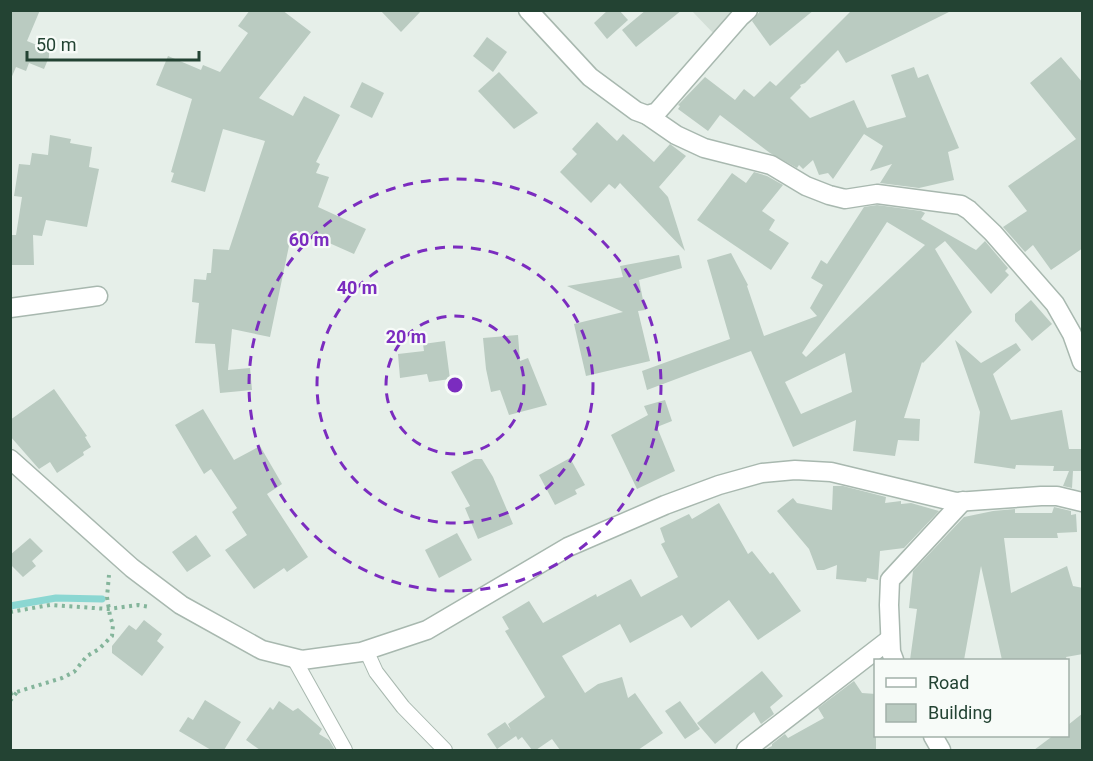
<svg xmlns="http://www.w3.org/2000/svg" width="1093" height="761" font-family="Roboto,sans-serif">
	<style>
		.built { fill: #d3dfd7 }
		.lines { fill: none; stroke-linecap: round; stroke-linejoin: round }
		.stream { stroke: #8bd7d2; stroke-width: 7 }
		.building { fill: #bacbc1; fill-rule: evenodd }
		.lane-casing { stroke: #a8b8af; stroke-width: 16 }
		.street-casing { stroke: #a8b8af; stroke-width: 21 }
		.path { stroke: #84b59b; stroke-width: 4; stroke-dasharray: 3 4.5; stroke-linecap: butt }
		.lane { stroke: #fff; stroke-width: 14 }
		.street { stroke: #fff; stroke-width: 18 }
		.ring { fill: none; stroke: #7b2cbf; stroke-width: 3; stroke-dasharray: 10 8 }
		.centre { fill: #7b2cbf; stroke: #f7fbf8; stroke-width: 3 }
		.ring-label { font-size: 18px; text-anchor: middle; font-weight: bold; fill: #7b2cbf; stroke: #f7fbf8; stroke-width: 4.5; stroke-linejoin: round; paint-order: stroke }
	</style>
	<rect width="100%" height="100%" fill="#e6efe9"/>
	<polygon class="built" points="692,11 740,11 715,35"/>
	<g class="lines">
		<polyline class="stream" points="10,606 56,598 102,599"/>
	</g>
	<g class="building">
		<polygon points="10,10 40,10 27,41 49,50 49,57 44,69 29,63 26,71 16,67 10,81"/>
		<polygon points="250,10 282,10 311,32 259,98 293,116 304,96 340,115 316,162 320,164 316,173 329,177 318,207 366,229 354,254 309,234 304,246 290,241 270,337 232,329 228,370 250,368 252,390 220,393 215,344 195,343 199,303 192,302 194,279 206,280 207,273 211,273 213,249 229,250 265,141 223,129 205,192 171,182 174,173 171,172 192,99 156,85 168,56 201,70 203,65 220,72 248,33 238,26"/>
		<polygon points="380,10 422,10 401,32"/>
		<polygon points="608,10 619,10 628,20 607,39 594,23"/>
		<polygon points="646,10 682,10 636,47 622,30"/>
		<polygon points="761,10 814,10 770,46 752,21"/>
		<polygon points="852,10 953,10 846,63 838,50 805,83 800,85 801,87 790,98 810,118 854,100 867,128 906,117 891,75 914,67 918,78 928,74 959,148 948,152 954,180 919,188 880,183 892,164 870,171 883,146 864,134 833,179 828,173 819,175 813,160 803,169 799,165 797,168 770,153 720,115 708,131 678,109 680,106 678,105 705,77 735,100 744,89 754,97 770,81 776,86"/>
		<polygon points="487,37 507,52 493,72 473,56"/>
		<polygon points="1061,57 1083,83 1083,248 1051,270 1033,245 1025,252 1003,227 1027,211 1008,186 1076,139 1030,83"/>
		<polygon points="499,72 538,113 514,129 478,91"/>
		<polygon points="362,82 384,93 372,118 350,107"/>
		<polygon points="597,122 617,141 623,134 654,162 670,144 686,156 659,187 668,197 685,251 620,183 615,189 609,184 591,203 560,172 577,154 572,149"/>
		<polygon points="50,135 71,139 70,143 92,147 89,167 99,169 87,227 46,220 42,236 33,235 34,265 10,265 10,235 16,235 22,197 14,196 19,164 30,165 32,153 48,155"/>
		<polygon points="754,172 767,176 783,185 762,211 775,220 769,230 789,243 771,270 697,220 732,173 746,183"/>
		<path d="M877 205 921 211 925 213 921 219 976 250 985 241 1008 268 1005 271 1009 275 991 294 945 241 935 249 972 312 923 363 922 362 904 418 920 419 919 441 898 440 895 456 853 451 856 420 793 447 751 351 647 390 642 371 730 339 707 260 731 253 748 285 747 286 764 336 817 316 810 308 823 285 811 278 821 260 827 264 864 207ZM887 222 925 245 806 357 802 353ZM845 353 852 392 801 414 785 382Z"/>
		<polygon points="679,255 682,268 639,280 645,310 638,311 650,361 586,376 574,324 623,312 567,286 623,277 620,266"/>
		<polygon points="1031,300 1052,324 1032,341 1015,321 1015,314"/>
		<polygon points="518,335 520,361 528,358 547,405 509,415 500,390 491,392 486,369 483,338"/>
		<polygon points="955,340 981,363 1016,343 1021,350 993,374 1011,420 1062,410 1069,449 1083,449 1083,471 1073,471 1072,488 1063,486 1069,471 1053,471 1054,466 1016,465 1015,469 974,463 980,412"/>
		<polygon points="445,341 450,379 429,382 427,374 400,378 398,354 424,351 423,344"/>
		<polygon points="54,389 87,436 85,437 91,447 83,452 84,455 57,473 50,462 39,469 10,436 10,420"/>
		<polygon points="665,400 672,421 657,427 675,471 637,489 611,435 648,415 644,406"/>
		<polygon points="203,409 234,460 260,446 282,484 267,494 308,557 287,572 284,568 254,589 225,550 247,535 232,512 237,508 211,469 204,474 175,425"/>
		<polygon points="570,458 585,485 575,490 577,494 555,505 539,475"/>
		<polygon points="475,459 482,459 493,477 513,524 478,539 465,508 470,506 451,472"/>
		<polygon points="833,486 843,486 886,497 885,503 901,501 901,504 911,503 939,511 904,548 880,551 878,580 867,578 866,582 836,579 837,565 824,570 817,570 809,549 777,511 793,498 797,503 832,510"/>
		<polygon points="719,503 748,554 752,551 770,574 773,572 801,611 758,640 729,600 691,628 682,615 630,643 620,624 562,656 585,693 598,684 622,677 628,698 635,693 663,733 638,750 560,750 552,739 536,750 532,750 522,737 518,740 516,736 497,749 487,734 505,722 511,730 508,724 545,697 505,631 509,629 502,617 529,601 543,623 596,594 597,597 631,579 641,597 678,577 661,544 665,542 660,528 689,514 692,519"/>
		<polygon points="1054,507 1071,511 1071,515 1076,514 1077,532 1057,533 1058,538 1004,538 1011,593 1067,566 1073,586 1083,588 1083,654 1066,657 1067,660 1002,660 981,566 964,660 910,660 917,609 909,608 913,571 964,517 993,511 1015,509 1015,513 1052,513"/>
		<polygon points="457,533 472,560 439,578 425,550"/>
		<polygon points="196,535 211,556 187,572 172,552"/>
		<polygon points="30,538 43,551 32,561 36,566 23,577 10,564 10,555"/>
		<polygon points="144,620 162,634 157,641 164,647 142,676 112,653 112,646 129,625 136,630"/>
		<polygon points="762,671 783,696 770,707 774,714 761,724 754,712 715,744 697,723"/>
		<polygon points="854,681 862,693 876,694 876,750 764,750 772,746 772,744 785,734 788,738 824,718 818,708"/>
		<polygon points="205,700 241,722 224,750 211,750 179,731 188,717 193,720"/>
		<polygon points="279,701 293,711 298,708 322,729 319,734 329,740 335,750 260,750 246,740 270,707 273,710"/>
		<polygon points="680,701 700,729 685,739 665,711"/>
		<polygon points="1083,713 1083,750 1034,750 1054,735 1068,735 1068,725"/>
	</g>
	<g class="lines">
		<defs>
			<g id="lane">
				<polyline points="366,650 376,672 403,707 445,750"/>
				<polyline points="293,657 345,750"/>
			</g>
			<g id="street">
				<polyline points="528,10 590,77 636,111 647,115 657,112 740,17 748,10"/>
				<polyline points="647,115 676,135 704,148 771,165 806,186 829,195 845,199 877,194 961,205 969,210 993,233 1055,304 1072,334 1082,362"/>
				<polyline points="10,308 98,296"/>
				<polyline points="10,459 132,568 181,605 262,650 302,660 361,652 427,630 568,547 665,505 719,485 762,473 795,470 831,472 956,502 1041,496 1057,496 1082,502"/>
				<polyline points="894,660 891,652 889,605 890,580 963,501"/>
				<polyline points="933,736 941,750"/>
				<polyline points="746,750 890,639"/>
			</g>
		</defs>
		<use href="#lane" class="lane-casing"/>
		<use href="#street" class="street-casing"/>
		<g class="path">
			<polyline points="10,612 50,605 108,609 138,605 150,607"/>
			<polyline points="10,694 62,678 74,672 87,656 99,649 112,636 113,625 110,616 107,597 109,575"/>
			<polyline points="10,701 17,692"/>
		</g>
		<use href="#lane" class="lane"/>
		<use href="#street" class="street"/>
	</g>
	<g class="ring">
		<circle cx="455" cy="385" r="69"/>
		<circle cx="455" cy="385" r="138"/>
		<circle cx="455" cy="385" r="206"/>
	</g>
	<circle cx="455" cy="385" r="9" class="centre"/>
	<g class="ring-label">
		<text x="309" y="246">60 m</text>
		<text x="357" y="294">40 m</text>
		<text x="406" y="343">20 m</text>
	</g>
	<rect width="1093" height="761" fill="none" stroke="#234333" stroke-width="24"/>
	<rect x="874" y="659" width="195" height="78" fill="#f7fbf8" stroke="#a2b1a9" stroke-width="1.5"/>
	<rect x="886" y="678" width="30" height="9" fill="#ffffff" stroke="#a2b1a9" stroke-width="1.5"/>
	<text x="928" y="689" font-size="18" fill="#234333">Road</text>
	<rect x="886" y="704" width="30" height="18" fill="#bacbc1" stroke="#a2b1a9" stroke-width="1.5"/>
	<text x="928" y="719" font-size="18" fill="#234333">Building</text>
	<path d="M27 51v9h172v-9" fill="none" stroke="#234333" stroke-width="3"/>
	<text x="36" y="51" font-size="18" fill="#234333" stroke="#f7fbf8" stroke-width="4.5" paint-order="stroke">50 m</text>
</svg>
